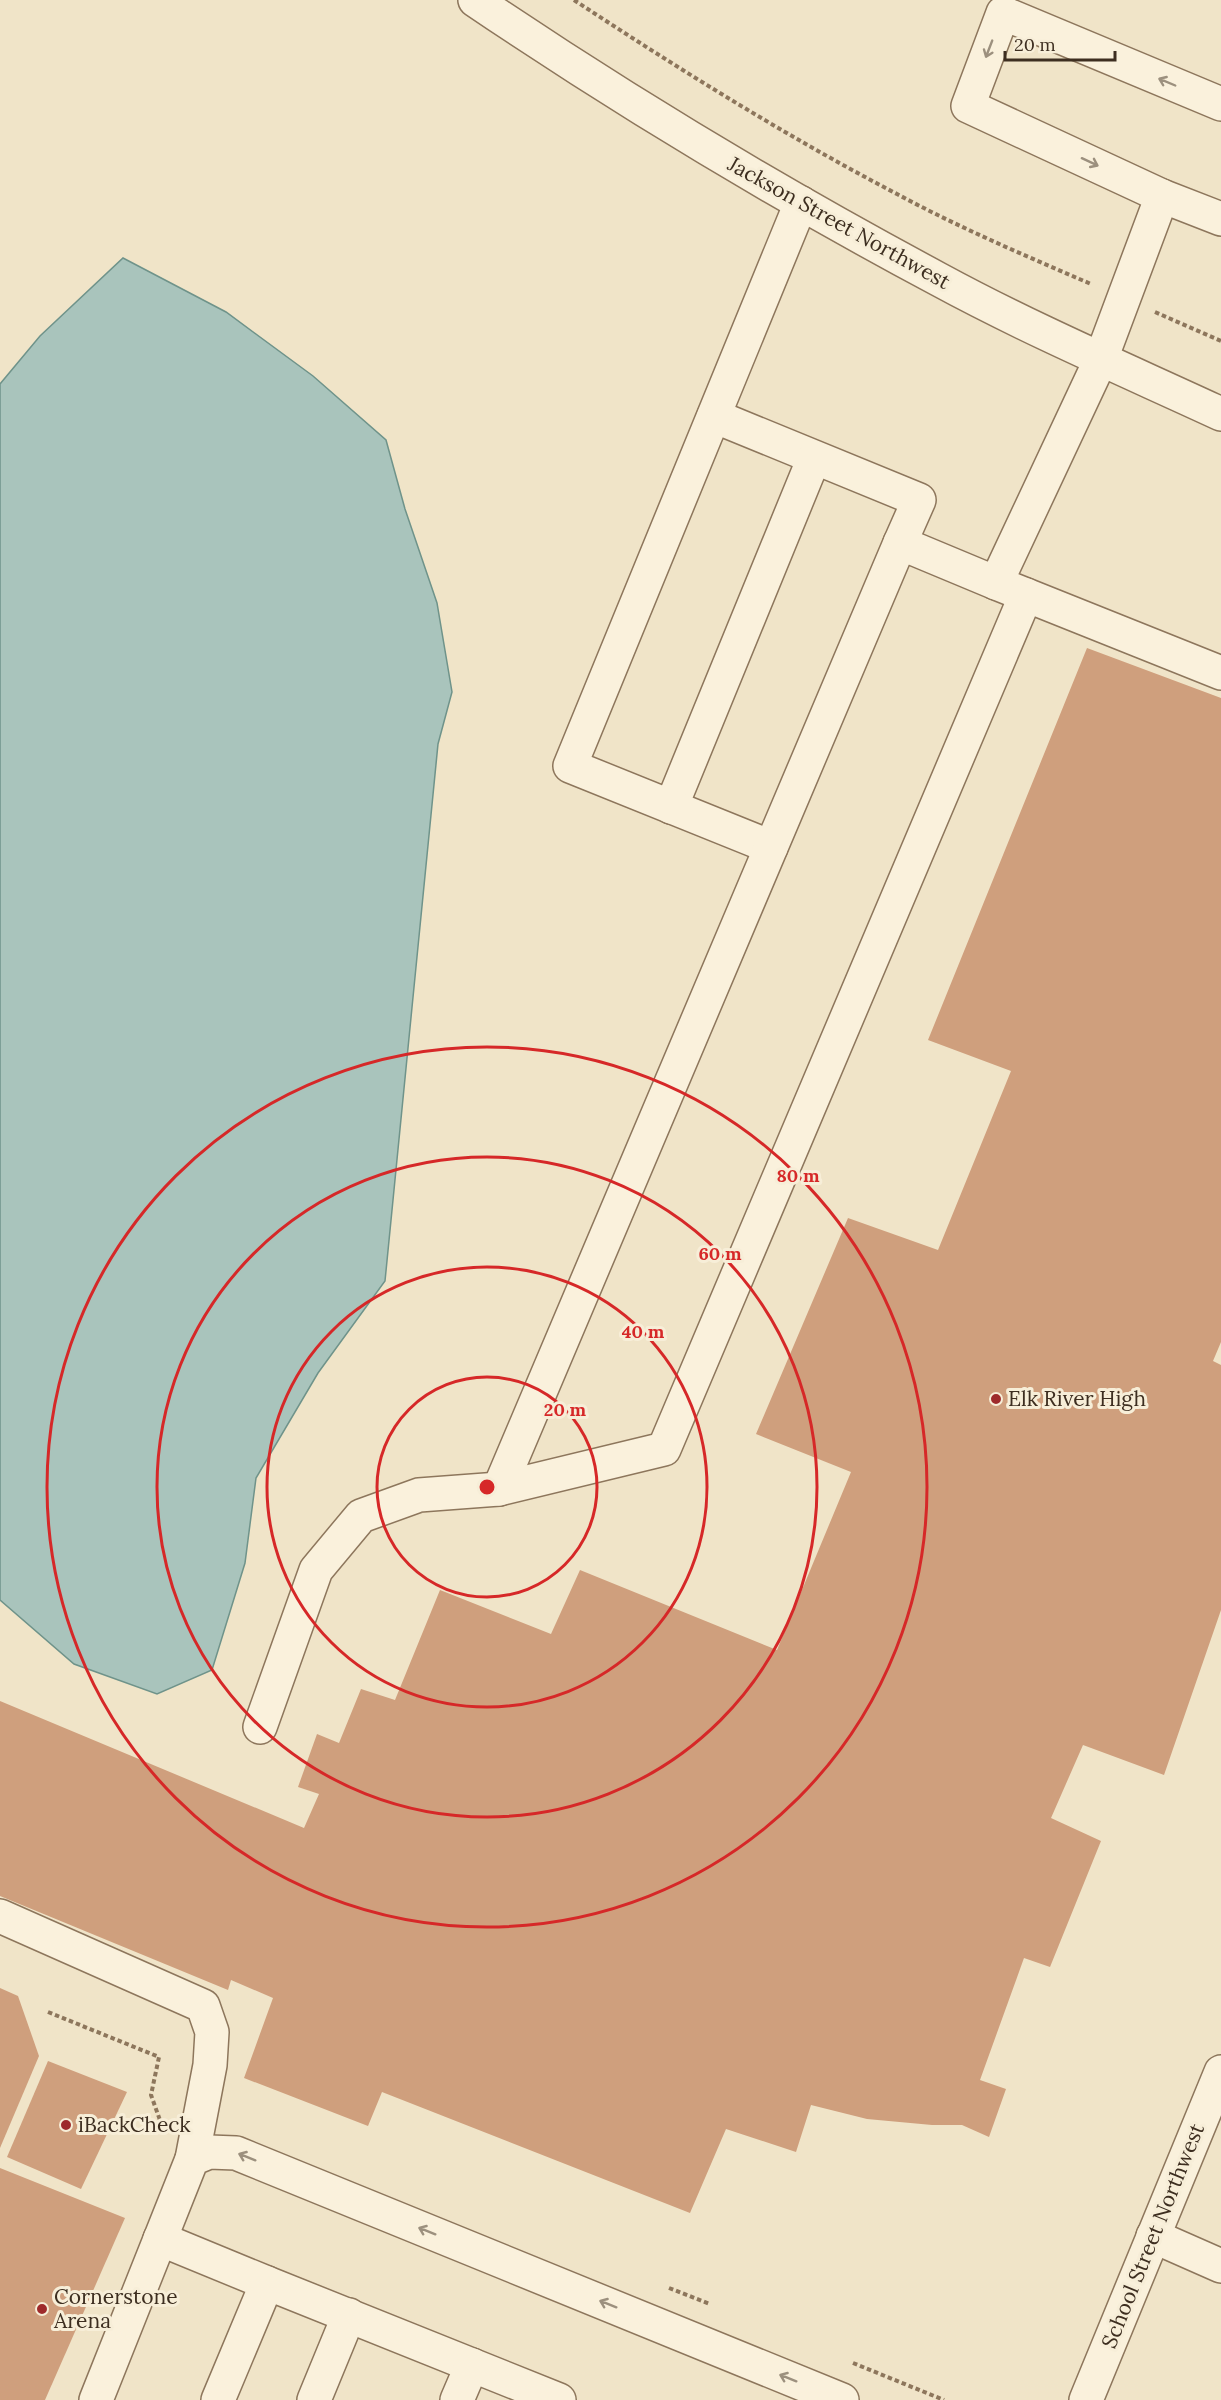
<svg xmlns="http://www.w3.org/2000/svg" width="1221" height="2400" font-family="Lora,serif">
	<style>
		.water { fill: #a9c4bc; stroke: #6f938a; stroke-width: 1.5 }
		.building { fill: #cf9f7d }
		.lines { fill: none; stroke-linecap: round; stroke-linejoin: round }
		.minor-casing { stroke: #8d765c; stroke-width: 36 }
		.path { stroke: #8d765c; stroke-width: 4; stroke-dasharray: 4.5 3; stroke-linecap: butt }
		.minor { stroke: #faf1dc; stroke-width: 33 }
		.oneway { stroke: #9c907e }
		.ring { fill: none; stroke: #d62828; stroke-width: 3 }
		.poi-dot { fill: #9e2a2b; stroke: #f7eed8; stroke-width: 2 }
		.labels { text-anchor: middle; stroke-width: 6; stroke-linejoin: round; paint-order: stroke }
		.street-label { font-size: 21px; fill: #3d2e20; stroke: #f7eed8 }
		.poi-label { font-size: 21px; fill: #3d2e20; stroke: #f7eed8; text-anchor: start }
		.centre { fill: #d62828; stroke: #f7eed8; stroke-width: 3 }
		.ring-label { font-size: 18px; text-anchor: middle; font-weight: bold; fill: #d62828; stroke: #f7eed8; stroke-width: 6; stroke-linejoin: round; paint-order: stroke }
	</style>
	<rect width="100%" height="100%" fill="#f0e4c8"/>
	<polygon class="water" points="123,258 226,312 313,376 386,440 405,509 437,603 452,692 438,744 385,1281 318,1373 256,1478 245,1563 212,1670 157,1694 74,1664 0,1600 0,384 40,336"/>
	<g class="building">
		<polygon points="1087,648 1221,698 1221,1342 1213,1361 1221,1365 1221,1610 1164,1775 1083,1745 1051,1818 1101,1841 1050,1967 1024,1958 980,2080 1006,2089 989,2137 962,2125 932,2125 867,2119 811,2105 796,2152 726,2129 690,2213 382,2092 368,2126 244,2078 273,1998 231,1980 228,1990 0,1896 0,1701 304,1828 319,1794 298,1787 317,1734 339,1743 361,1689 395,1700 440,1590 551,1634 580,1570 777,1650 851,1472 756,1434 848,1218 938,1250 1011,1071 928,1040"/>
		<polygon points="0,1988 18,1996 39,2056 0,2148"/>
		<polygon points="48,2061 127,2092 81,2189 7,2157"/>
		<polygon points="0,2168 125,2218 45,2400 0,2400"/>
	</g>
	<g class="lines">
		<defs>
			<g id="minor">
				<path d="M475 0C624 101 779 194 938 279 1030 329 1126 370 1221 414"/>
				<polyline points="1221,104 1003,13 968,106 1162,196 1221,219"/>
				<polyline points="1162,196 1101,359 996,583 1221,673"/>
				<polyline points="714,416 919,500 900,543"/>
				<polyline points="671,807 814,458"/>
				<polyline points="771,847 570,766 801,203"/>
				<polyline points="499,1489 900,543 996,583"/>
				<polyline points="260,1727 316,1570 361,1516 419,1495 499,1489 664,1449 1026,595"/>
				<polyline points="0,1916 203,2006 212,2032 210,2065 192,2159"/>
				<polyline points="1153,2236 1221,2266"/>
				<polyline points="160,2239 267,2283 218,2400"/>
				<polyline points="267,2283 559,2400"/>
				<polyline points="96,2400 192,2159 209,2152 236,2153 842,2400"/>
				<polyline points="314,2400 349,2315"/>
				<polyline points="457,2400 472,2365"/>
				<polyline points="1086,2400 1221,2072"/>
			</g>
		</defs>
		<use href="#minor" class="minor-casing"/>
		<g class="path">
			<path d="M574 0C679 69 786 136 897 194 960 228 1026 256 1091 284"/>
			<polyline points="1155,312 1221,341"/>
			<polyline points="48,2012 159,2057 151,2095 161,2123"/>
			<polyline points="669,2288 710,2304"/>
			<polyline points="853,2363 944,2400"/>
		</g>
		<use href="#minor" class="minor"/>
	</g>
	<defs><path id="oneway-shaft" d="M-6 0H5M1.5-3L5.5 0L1.5 3" fill="none" stroke-width="1.6" stroke-linecap="round" stroke-linejoin="round" transform="scale(1.5)"/></defs>
	<g class="oneway">
		<use href="#oneway-shaft" transform="translate(989 49) rotate(111)"/>
		<use href="#oneway-shaft" transform="translate(1167 82) rotate(-157)"/>
		<use href="#oneway-shaft" transform="translate(1090 162) rotate(25)"/>
		<use href="#oneway-shaft" transform="translate(247 2157) rotate(-158)"/>
		<use href="#oneway-shaft" transform="translate(427 2231) rotate(-158)"/>
		<use href="#oneway-shaft" transform="translate(608 2304) rotate(-158)"/>
		<use href="#oneway-shaft" transform="translate(788 2378) rotate(-158)"/>
	</g>
	<g class="ring">
		<circle cx="487" cy="1487" r="110"/>
		<circle cx="487" cy="1487" r="220"/>
		<circle cx="487" cy="1487" r="330"/>
		<circle cx="487" cy="1487" r="440"/>
	</g>
	<g class="poi-dot">
		<circle cx="996" cy="1399" r="6"/>
		<circle cx="66" cy="2125" r="6"/>
		<circle cx="42" cy="2309" r="6"/>
	</g>
	<g class="labels">
		<g class="street-label">
			<text transform="translate(839 223) rotate(29)" y="7">Jackson Street Northwest</text>
			<text transform="translate(1153 2236) rotate(-68)" y="7">School Street Northwest</text>
		</g>
		<g class="poi-label">
			<text x="1008" y="1406">Elk River High</text>
			<text x="78" y="2132">iBackCheck</text>
			<text x="54" y="2304">Cornerstone<tspan x="54" dy="24">Arena</tspan></text>
		</g>
	</g>
	<circle cx="487" cy="1487" r="9" class="centre"/>
	<g class="ring-label">
		<text x="798" y="1182">80 m</text>
		<text x="720" y="1260">60 m</text>
		<text x="643" y="1338">40 m</text>
		<text x="565" y="1416">20 m</text>
	</g>
	<path d="M1005 51v9h110v-9" fill="none" stroke="#3d2e20" stroke-width="3"/>
	<text x="1014" y="51" font-size="18" fill="#3d2e20" stroke="#f7eed8" stroke-width="4.5" paint-order="stroke">20 m</text>
</svg>
